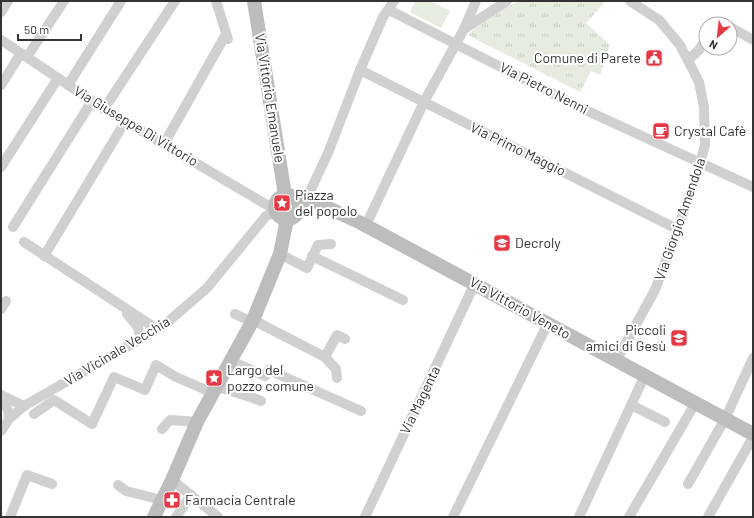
<svg xmlns="http://www.w3.org/2000/svg" width="754" height="518" font-family="Barlow,sans-serif">
	<style>
		.grass { fill: #e6ecdf }
		.park { fill: url(#park-tufts) }
		.lines { fill: none; stroke-linecap: round; stroke-linejoin: round }
		.street { stroke: #d0d0d0; stroke-width: 10 }
		.secondary { stroke: #bdbdbd; stroke-width: 14 }
		.labels { text-anchor: middle; stroke-width: 4; stroke-linejoin: round; paint-order: stroke }
		.poi-label { font-size: 14px; fill: #333; stroke: #fff; text-anchor: start }
		.street-label { font-size: 14px; fill: #333; stroke: #fff }
	</style>
	<defs>
		<pattern id="park-tufts" width="24" height="20" patternUnits="userSpaceOnUse"><rect width="24" height="20" fill="#e6ecdf"/><path d="M3 7l-1-3M5 7V3M7 7l1-3M15 17l-1-3M17 17v-4M19 17l1-3" fill="none" stroke="#c6cbc0"/></pattern>
	</defs>
	<rect width="100%" height="100%" fill="#fff"/>
	<polygon class="grass" points="415,1 430,1 450,11 441,28 410,12"/>
	<path class="park" d="M520 1 605 2 586 23 610 45 600 75 591 71 580 92 468 35C483 21 501 9 520 1Z"/>
	<g class="lines">
		<g class="street">
			<polyline points="216,1 228,39"/>
			<polyline points="389,10 581,108 753,187"/>
			<polyline points="1,12 8,1"/>
			<polyline points="717,24 722,23 724,24"/>
			<polyline points="730,27 753,40"/>
			<polyline points="464,29 507,1"/>
			<polyline points="1,40 104,109 267,205 275,206"/>
			<polyline points="27,57 64,1"/>
			<polyline points="688,60 699,50 706,39"/>
			<polyline points="360,70 677,229"/>
			<polyline points="1,85 21,53"/>
			<polyline points="68,85 121,1"/>
			<polyline points="104,109 175,1"/>
			<polyline points="164,144 226,34"/>
			<polyline points="1,167 58,78"/>
			<polyline points="307,198 328,153 360,70 383,17 394,1"/>
			<polyline points="366,225 424,102 464,29 476,1"/>
			<polyline points="13,227 92,101"/>
			<polyline points="24,242 157,329"/>
			<polyline points="280,254 307,268 318,245 331,244"/>
			<polyline points="44,256 125,122"/>
			<polyline points="312,256 403,300"/>
			<polyline points="1,309 6,301"/>
			<polyline points="127,314 138,327 140,338"/>
			<polyline points="235,314 252,322"/>
			<polyline points="253,320 325,357 336,369 337,378"/>
			<polyline points="325,357 337,335 345,339"/>
			<polyline points="617,359 655,290 695,181 705,145 704,108 699,82 680,45 659,20 630,1"/>
			<polyline points="231,361 265,376 269,370 361,411"/>
			<path d="M217 386C232 392 246 395 261 401"/>
			<polyline points="1,395 24,406"/>
			<polyline points="1,398 8,410 9,419"/>
			<polyline points="631,405 665,422"/>
			<polyline points="34,414 54,400 92,424 114,377 145,390 156,365 176,377 213,393"/>
			<polyline points="162,429 170,420 197,422"/>
			<polyline points="1,431 9,419 24,406 163,326 207,288 266,216 276,212"/>
			<polyline points="172,480 218,517"/>
			<polyline points="688,484 725,419 753,358"/>
			<polyline points="118,485 126,491 162,500"/>
			<polyline points="10,517 27,475 52,484"/>
			<polyline points="176,517 191,495"/>
			<polyline points="365,517 475,283"/>
			<polyline points="453,517 548,323"/>
			<polyline points="579,517 645,375"/>
			<polyline points="629,517 693,407"/>
			<polyline points="708,517 753,437"/>
		</g>
		<g class="secondary">
			<polyline points="254,1 285,195"/>
			<circle cx="287" cy="207" r="12"/>
			<polyline points="299,205 307,198 361,223 753,434"/>
			<polyline points="154,517 172,480 197,422 253,320 280,254 287,219"/>
		</g>
	</g>
	<defs>
		<symbol id="civic-square" viewBox="-11 -11 22 22"><rect x="-9" y="-9" width="18" height="18" rx="4" fill="#e63946" stroke="#fff"/><path d="M-.6-6.5H3V-4.5H.6V-3L4-1V1h2V6H-6V1h2V-1L-.6-3ZM-1.2 2.5V6h2.4V2.5Z" fill="#fff"/></symbol>
		<symbol id="cafe-square" viewBox="-11 -11 22 22"><rect x="-9" y="-9" width="18" height="18" rx="4" fill="#e63946" stroke="#fff"/><path d="M-5.5-4.5H6V0H3Q3 3.5 0 3.5H-2.5Q-5.5 3.5-5.5 0ZM3-3.2v2h1.7v-2ZM-6 4.5H4V6H-6Z" fill="#fff"/></symbol>
		<symbol id="sight-square" viewBox="-11 -11 22 22"><rect x="-9" y="-9" width="18" height="18" rx="4" fill="#e63946" stroke="#fff"/><path d="M0-6L1.8-2.2L6-1.7L2.9 1.2L3.7 5.4L0 3.3L-3.7 5.4L-2.9 1.2L-6-1.7L-1.8-2.2Z" fill="#fff"/></symbol>
		<symbol id="school-square" viewBox="-11 -11 22 22"><rect x="-9" y="-9" width="18" height="18" rx="4" fill="#e63946" stroke="#fff"/><path d="M0-5L7-2L0 1L-7-2ZM-4 1L0 2.5L4 1V4Q0 6-4 4Z" fill="#fff"/></symbol>
		<symbol id="pharmacy-square" viewBox="-11 -11 22 22"><rect x="-9" y="-9" width="18" height="18" rx="4" fill="#e63946" stroke="#fff"/><path d="M-2-6h4v4h4v4h-4v4h-4v-4h-4v-4h4Z" fill="#fff"/></symbol>
	</defs>
	<g fill-rule="evenodd">
		<use href="#civic-square" x="644" y="48" width="20" height="20"/>
		<use href="#cafe-square" x="651" y="121" width="20" height="20"/>
		<use href="#sight-square" x="272" y="193" width="20" height="20"/>
		<use href="#school-square" x="492" y="233" width="20" height="20"/>
		<use href="#school-square" x="669" y="328" width="20" height="20"/>
		<use href="#sight-square" x="204" y="368" width="20" height="20"/>
		<use href="#pharmacy-square" x="162" y="490" width="20" height="20"/>
	</g>
	<g class="labels">
		<g class="poi-label">
			<text x="641" y="63" text-anchor="end">Comune di Parete</text>
			<text x="674" y="136">Crystal Cafè</text>
			<text x="295" y="200">Piazza<tspan x="295" dy="16">del popolo</tspan></text>
			<text x="515" y="248">Decroly</text>
			<text x="666" y="335" text-anchor="end">Piccoli<tspan x="666" dy="16">amici di Gesù</tspan></text>
			<text x="227" y="375">Largo del<tspan x="227" dy="16">pozzo comune</tspan></text>
			<text x="185" y="505">Farmacia Centrale</text>
		</g>
		<g class="street-label">
			<text transform="translate(544 88) rotate(27)" y="5">Via Pietro Nenni</text>
			<text transform="translate(270 98) rotate(81)" y="5">Via Vittorio Emanuele</text>
			<text transform="translate(136 126) rotate(31)" y="5">Via Giuseppe Di Vittorio</text>
			<text transform="translate(518 149) rotate(26)" y="5">Via Primo Maggio</text>
			<text transform="translate(680 219) rotate(-71)" y="5">Via Giorgio Amendola</text>
			<text transform="translate(520 308) rotate(29)" y="5">Via Vittorio Veneto</text>
			<text transform="translate(117 351) rotate(-31)" y="5">Via Vicinale Vecchia</text>
			<text transform="translate(420 400) rotate(-64)" y="5">Via Magenta</text>
		</g>
	</g>
	<rect width="754" height="518" fill="none" stroke="#333333" stroke-width="4"/>
	<g transform="translate(718 36) rotate(208)"><circle r="19" fill="#ffffff" stroke="#adadad"/>
	<path d="M0-3L7 15L0 10L-7 15Z" fill="#e63946"/>
	<text y="-6" font-size="11" font-weight="bold" text-anchor="middle" fill="#333333">N</text>
	</g>
	<path d="M18 34v6h63v-6" fill="none" stroke="#333333" stroke-width="2"/>
	<text x="24" y="34" font-size="12" fill="#333333" stroke="#ffffff" stroke-width="3" paint-order="stroke">50 m</text>
</svg>
